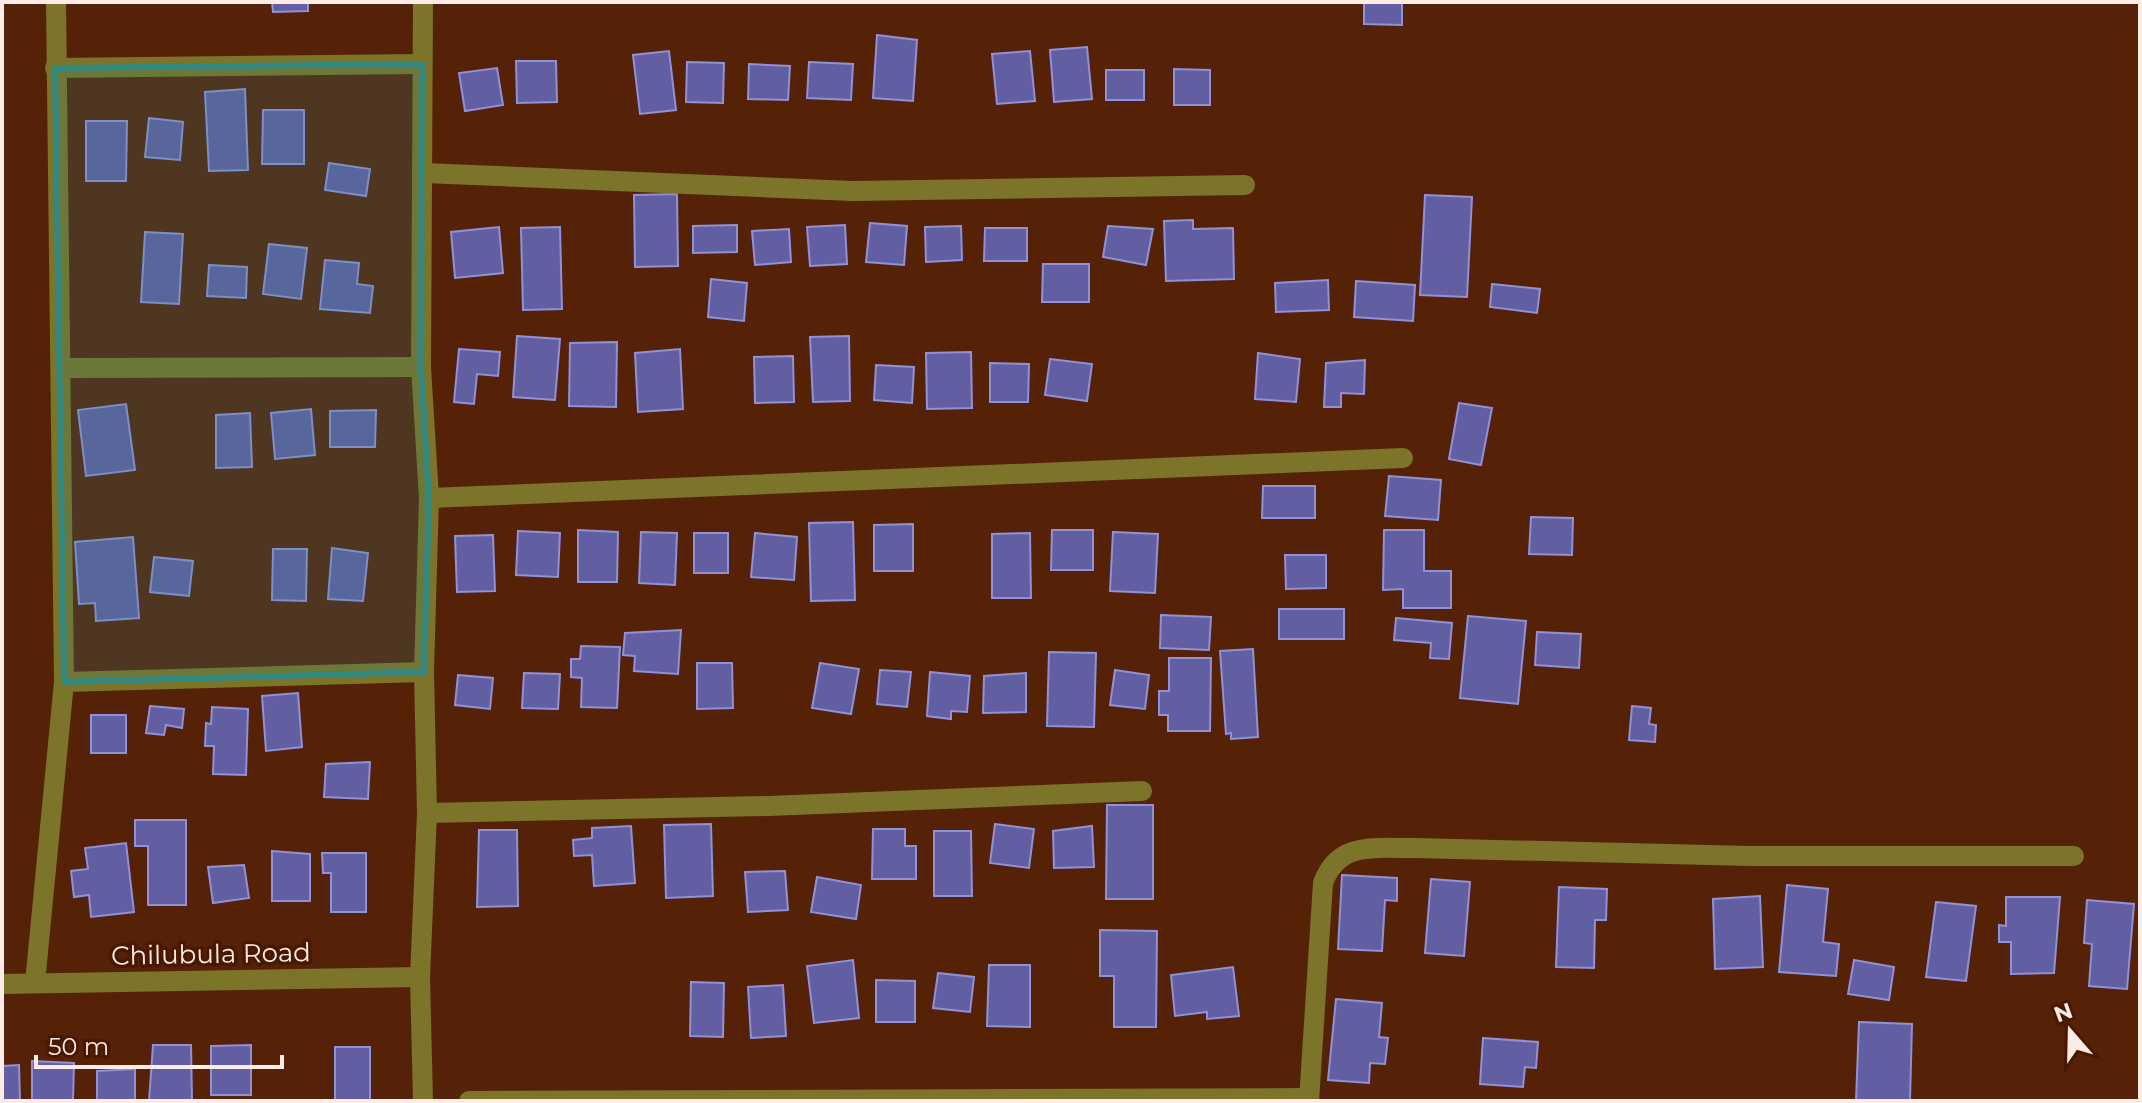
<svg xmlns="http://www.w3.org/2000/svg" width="2142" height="1103" font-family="Montserrat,sans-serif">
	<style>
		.building { fill: #625ea2; stroke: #9290d8; stroke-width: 2 }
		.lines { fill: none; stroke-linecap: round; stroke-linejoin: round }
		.minor { stroke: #7b7429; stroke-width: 20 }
		.marked { fill: #338880; fill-opacity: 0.2; stroke: #338880; stroke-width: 6; stroke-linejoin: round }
		.labels { text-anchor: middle; stroke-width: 7; stroke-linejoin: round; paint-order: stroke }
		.street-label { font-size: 26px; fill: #fdece5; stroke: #4a1800 }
	</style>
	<rect width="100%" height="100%" fill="#552208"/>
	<g class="building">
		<polygon points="272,2 308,2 308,11 273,12"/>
		<polygon points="1364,2 1402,2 1402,25 1364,24"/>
		<polygon points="877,35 917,40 913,101 873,98"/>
		<polygon points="1087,47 1092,99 1054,102 1050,50"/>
		<polygon points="669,51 676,110 640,114 633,55"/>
		<polygon points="1030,51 1035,101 997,104 992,54"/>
		<polygon points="516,61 556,61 557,102 517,103"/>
		<polygon points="687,62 724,63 723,103 686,102"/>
		<polygon points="809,62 853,64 851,100 807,98"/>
		<polygon points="749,64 790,66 788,100 748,99"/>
		<polygon points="497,68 503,105 465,111 459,73"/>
		<polygon points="1174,69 1210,70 1210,105 1174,105"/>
		<rect x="1106" y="70" width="38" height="30"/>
		<polygon points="245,89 248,170 209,171 205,92"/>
		<polygon points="263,110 304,110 304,164 262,164"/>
		<polygon points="149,118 183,122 180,160 145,157"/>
		<polygon points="86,121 127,121 126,181 86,181"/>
		<polygon points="329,163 370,169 366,196 325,190"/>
		<polygon points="677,194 678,266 635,267 634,195"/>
		<polygon points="1425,195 1472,197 1467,297 1420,295"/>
		<polygon points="1193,220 1193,229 1233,228 1234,279 1166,281 1164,221"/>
		<polygon points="870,223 907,226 904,265 866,262"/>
		<polygon points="737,225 737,252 693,253 693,226"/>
		<polygon points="845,225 847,264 810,266 807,227"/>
		<polygon points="961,226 962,260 926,262 925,227"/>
		<polygon points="1108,226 1153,229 1146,265 1103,257"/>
		<polygon points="499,227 503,273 455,278 451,232"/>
		<polygon points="560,227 562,309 523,310 521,228"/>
		<polygon points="985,228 1027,228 1027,261 984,261"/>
		<polygon points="789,229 791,262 755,265 752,231"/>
		<polygon points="145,232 183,234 179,304 141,302"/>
		<polygon points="269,244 307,248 301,299 263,294"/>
		<polygon points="325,260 359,263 357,284 373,286 370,313 320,309"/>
		<polygon points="1043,264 1089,264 1089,302 1042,302"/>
		<polygon points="209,265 247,267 246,298 207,296"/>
		<polygon points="711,279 747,283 744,321 708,317"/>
		<polygon points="1328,280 1329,310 1276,312 1275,283"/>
		<polygon points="1356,281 1415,285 1413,321 1354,317"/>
		<polygon points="1492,284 1540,289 1537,313 1490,307"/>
		<polygon points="517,336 560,339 555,400 513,397"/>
		<polygon points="849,336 850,401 813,402 810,337"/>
		<polygon points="617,342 616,407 569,406 570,343"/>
		<polygon points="459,349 500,352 498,376 477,374 474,404 454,402"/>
		<polygon points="680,349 683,409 638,412 635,353"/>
		<polygon points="971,352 972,408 927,409 926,353"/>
		<polygon points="1258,353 1300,359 1296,402 1255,399"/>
		<polygon points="793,356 794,402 755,403 754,357"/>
		<polygon points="1050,359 1092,364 1087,401 1045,395"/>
		<polygon points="1365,360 1364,394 1341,393 1341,407 1324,407 1326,363"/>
		<polygon points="990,363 1029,364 1028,402 990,402"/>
		<polygon points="876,365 914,367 912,403 874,400"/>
		<polygon points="1459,403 1492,408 1481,465 1449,459"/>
		<polygon points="126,404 135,470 86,476 78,410"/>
		<polygon points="311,409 315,455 275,459 271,413"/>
		<polygon points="376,410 375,447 330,447 330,411"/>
		<polygon points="250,413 252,467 216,468 216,415"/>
		<polygon points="1389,476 1441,480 1438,520 1385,516"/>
		<polygon points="1263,486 1315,486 1315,518 1262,518"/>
		<polygon points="1531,517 1573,518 1572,555 1529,554"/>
		<polygon points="853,522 855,600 811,601 809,523"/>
		<polygon points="913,524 913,571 874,571 874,525"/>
		<polygon points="578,530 618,532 617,582 578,582"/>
		<polygon points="1052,530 1093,530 1093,570 1051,570"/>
		<polygon points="1384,530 1424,530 1424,571 1451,571 1451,608 1403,608 1403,589 1383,590"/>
		<polygon points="518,531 560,533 558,577 516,575"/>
		<polygon points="641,532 677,533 675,585 639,583"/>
		<polygon points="1113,532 1158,534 1155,593 1110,591"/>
		<rect x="694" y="533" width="34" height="40"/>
		<polygon points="755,533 797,537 794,580 751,577"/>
		<polygon points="1030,533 1031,598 992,598 992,534"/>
		<polygon points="493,535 495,591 457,592 455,536"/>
		<polygon points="133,537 139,618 96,621 95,603 79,604 75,542"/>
		<polygon points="332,548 368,553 363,601 328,599"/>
		<polygon points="273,549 307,549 306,601 272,600"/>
		<polygon points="1285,555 1326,555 1326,588 1286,589"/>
		<polygon points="154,557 193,561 189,596 150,592"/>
		<rect x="1279" y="609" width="65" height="30"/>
		<polygon points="1161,615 1211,617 1209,650 1160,648"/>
		<polygon points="1468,616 1526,621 1518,704 1460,698"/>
		<polygon points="1396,618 1452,623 1449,659 1430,658 1431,643 1394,640"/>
		<polygon points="681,630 678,674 634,671 635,656 623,655 625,633"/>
		<polygon points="1537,632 1581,634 1579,668 1535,665"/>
		<polygon points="581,646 620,647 617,708 581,707 582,678 571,677 571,659 580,659"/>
		<polygon points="1253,649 1258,737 1231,739 1231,733 1226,734 1220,651"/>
		<polygon points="1049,652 1096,653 1094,727 1047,726"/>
		<polygon points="1169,658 1211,658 1210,731 1168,731 1168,715 1159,715 1159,691 1169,691"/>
		<polygon points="697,663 732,663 733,708 697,709"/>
		<polygon points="820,663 859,669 851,714 812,708"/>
		<polygon points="880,670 911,672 907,707 877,704"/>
		<polygon points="1115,670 1149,675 1145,709 1110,705"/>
		<polygon points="930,672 970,676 967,712 951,711 951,719 927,716"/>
		<polygon points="524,673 560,674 558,709 522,708"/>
		<polygon points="1026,673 1026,712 983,713 984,676"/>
		<polygon points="458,675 493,678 490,709 455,705"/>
		<polygon points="298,693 302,747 266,751 262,696"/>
		<polygon points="150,706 184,709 182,728 166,725 164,735 146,733"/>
		<polygon points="1632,706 1651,708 1649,724 1656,725 1655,742 1629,740"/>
		<polygon points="212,707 248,709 246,775 213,774 214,746 205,746 206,723 211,724"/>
		<rect x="91" y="715" width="35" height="38"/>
		<polygon points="370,762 368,799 324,797 326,764"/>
		<polygon points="1107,805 1153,805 1153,899 1106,899"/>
		<polygon points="135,820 186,820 186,905 148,905 148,846 135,846"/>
		<polygon points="711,824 713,896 666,898 664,825"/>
		<polygon points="995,824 1034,829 1029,868 990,863"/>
		<polygon points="631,826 635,883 594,886 592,855 574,856 573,840 592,838 592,828"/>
		<polygon points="1092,826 1094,867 1054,868 1053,831"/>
		<polygon points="873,829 905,829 905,846 916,846 916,879 872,879"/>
		<polygon points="479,830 517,830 518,906 477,907"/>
		<polygon points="934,831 971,831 972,896 934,896"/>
		<polygon points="126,843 134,912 91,917 89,895 74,897 71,871 88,869 85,848"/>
		<polygon points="272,851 310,854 310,901 272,901"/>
		<polygon points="322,853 366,853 366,912 331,912 331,873 323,873"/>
		<polygon points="244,865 249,898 213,903 208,867"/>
		<polygon points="785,871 788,910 748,912 745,872"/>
		<polygon points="1342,875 1397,878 1397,901 1385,900 1382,951 1338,949"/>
		<polygon points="817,877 861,885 856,919 811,912"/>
		<polygon points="1431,879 1470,882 1464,956 1425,953"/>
		<polygon points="1787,885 1828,889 1823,942 1839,944 1836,976 1779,972"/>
		<polygon points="1559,887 1607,889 1606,920 1595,920 1594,968 1556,967"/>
		<polygon points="1760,896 1763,967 1715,969 1713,899"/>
		<polygon points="2006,897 2060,897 2054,973 2011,974 2011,942 1999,942 1999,925 2006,926"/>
		<polygon points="2087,900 2134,904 2127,989 2089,986 2092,944 2084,943"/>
		<polygon points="1936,902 1976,906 1966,981 1926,977"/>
		<polygon points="1100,930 1157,931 1156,1027 1114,1027 1114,976 1100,976"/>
		<polygon points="853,960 859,1018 814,1023 807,966"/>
		<polygon points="1854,960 1894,967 1889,1000 1848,994"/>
		<polygon points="989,965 1030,965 1030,1027 987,1026"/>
		<polygon points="1233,967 1239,1016 1207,1019 1207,1012 1175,1016 1171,975"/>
		<polygon points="938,973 974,977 970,1012 933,1008"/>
		<polygon points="876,980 915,981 915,1022 876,1022"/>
		<polygon points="691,982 724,983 723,1037 690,1036"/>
		<polygon points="783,985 786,1036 751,1038 748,987"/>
		<polygon points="1336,999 1382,1003 1379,1037 1388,1038 1385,1064 1370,1063 1369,1083 1328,1080"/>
		<polygon points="1859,1022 1912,1024 1910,1100 1856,1101"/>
		<polygon points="1483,1038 1538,1042 1536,1068 1525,1067 1523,1087 1480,1084"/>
		<polygon points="153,1045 191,1045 192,1101 149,1101"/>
		<polygon points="251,1045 251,1095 211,1095 211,1046"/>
		<rect x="335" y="1047" width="35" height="54"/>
		<polygon points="32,1061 74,1063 73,1101 32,1101"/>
		<polygon points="19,1065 20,1101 2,1101 2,1066"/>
		<polygon points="135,1069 135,1101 97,1101 97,1071"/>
	</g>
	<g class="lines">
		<g class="minor">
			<polyline points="423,2 421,367 429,498 424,672 427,813 420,977 423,1101"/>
			<polyline points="55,68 422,64"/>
			<polyline points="424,173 853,191 1245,185"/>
			<polyline points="62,368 421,367"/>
			<polyline points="429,498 1403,458"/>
			<polyline points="64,682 424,672"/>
			<polyline points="427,813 769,806 1142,791"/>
			<polyline points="35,983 64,682 56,2"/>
			<polyline points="2,984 420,977"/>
			<polyline points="469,1101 1309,1098"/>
			<path d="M1309 1101 1323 883C1339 840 1376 849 1415 848L1750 856H2074"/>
		</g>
	</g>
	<path class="marked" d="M422 64 421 367 429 498 424 672 64 682 55 68Z"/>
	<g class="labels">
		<g class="street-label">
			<text transform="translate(211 954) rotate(-1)" y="9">Chilubula Road</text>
		</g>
	</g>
	<rect width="2142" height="1103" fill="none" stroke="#fdece5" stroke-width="8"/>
	<g transform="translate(2070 1031) rotate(340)" stroke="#4a1800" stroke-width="6" paint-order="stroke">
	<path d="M0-6L14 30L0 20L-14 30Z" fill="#fdece5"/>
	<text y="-12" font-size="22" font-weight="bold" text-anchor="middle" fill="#fdece5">N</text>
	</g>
	<path d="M36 1055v12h246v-12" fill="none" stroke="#fdece5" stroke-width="4"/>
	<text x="48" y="1055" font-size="24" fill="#fdece5" stroke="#4a1800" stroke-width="6" paint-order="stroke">50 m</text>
</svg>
